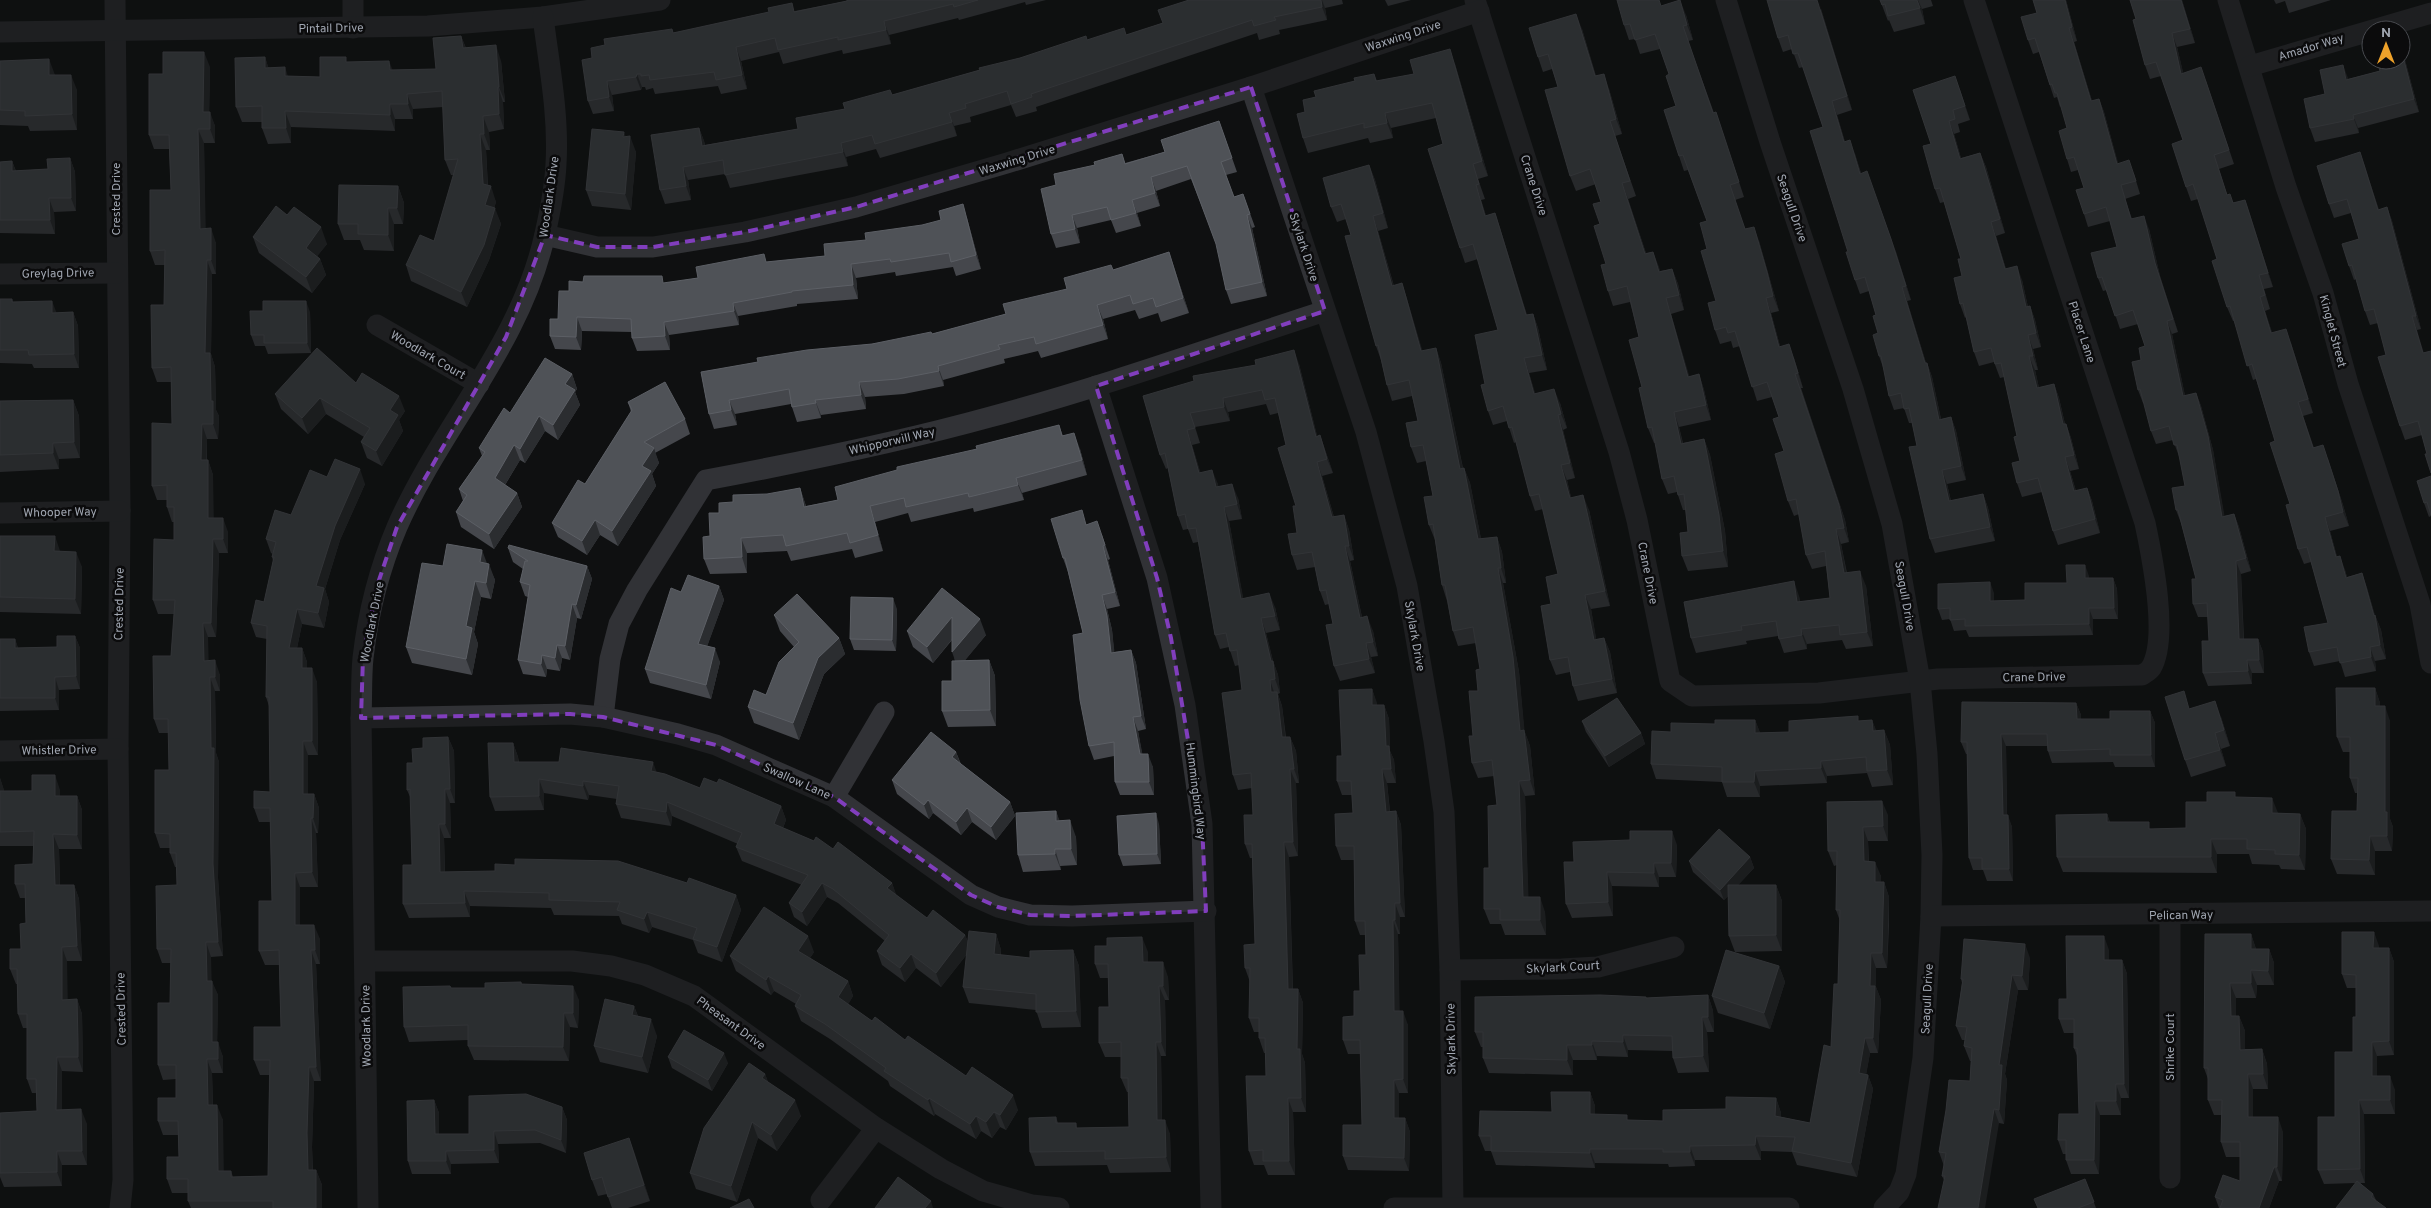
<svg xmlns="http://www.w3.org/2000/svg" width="2431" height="1208" font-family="Overpass,sans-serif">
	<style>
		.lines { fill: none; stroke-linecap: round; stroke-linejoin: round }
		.minor { stroke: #313236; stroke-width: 21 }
		.wall { fill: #45474c }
		.shaded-wall { fill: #2b2d30 }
		.building { fill: #4f5257; stroke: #5c5f65 }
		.marked { fill: none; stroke: #813ebd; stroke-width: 4; stroke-dasharray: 10 6; stroke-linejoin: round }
		.labels { text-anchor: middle; stroke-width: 5; stroke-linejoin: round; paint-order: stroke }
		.street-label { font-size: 12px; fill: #a1a7b2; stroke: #0b0b0c }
	</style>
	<rect width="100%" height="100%" fill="#0f1011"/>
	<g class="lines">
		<g class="minor">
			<polyline points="115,0 120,511 118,749 123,1180 120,1208"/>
			<polyline points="353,0 353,28"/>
			<path d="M1475 0 1619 452 1637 520 1670 681 1692 696 1819 693 1938 679 2142 675C2145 673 2149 671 2151 668 2169 638 2152 556 2145 523L1974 0"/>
			<polyline points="1726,0 1770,142 1853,389 1892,524 1920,681 1927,754 1932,855 1931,916 1923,1058 1906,1174 1899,1192 1884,1208"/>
			<polyline points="2228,0 2286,187 2323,293 2348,384 2420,604 2431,663"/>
			<polyline points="0,32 428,26 543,17 660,0"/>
			<polyline points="2250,66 2431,13"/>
			<polyline points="1251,87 1366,432 1407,586 1434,741 1444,812 1450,970 1453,1207"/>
			<polyline points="545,235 597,247 653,247 745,232 856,207 1007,163 1251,87 1479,11"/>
			<polyline points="0,274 117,273"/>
			<polyline points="377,325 479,384"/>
			<polyline points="1096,386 1157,578 1185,705 1202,824 1211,1208"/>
			<polyline points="0,513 120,511"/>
			<path d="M603 717 610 659 619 624 637 590 706 480C802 462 896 443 990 417 1103 387 1214 347 1325 311"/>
			<polyline points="361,718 570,714 603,717 678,734 716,745 768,768 834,797 971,895 998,907 1030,915 1072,916 1206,911"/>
			<polyline points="0,751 118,749"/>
			<polyline points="834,797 884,712"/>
			<polyline points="2170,915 2170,1178"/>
			<polyline points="1931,916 2431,911"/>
			<polyline points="365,961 572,961 611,966 645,975 694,996 876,1128 941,1169 983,1191 1032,1205 1059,1208"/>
			<polyline points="1450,970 1562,969 1598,967 1674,947"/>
			<polyline points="821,1200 876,1128"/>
			<path d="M368 1208 361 718C362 698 361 678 363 658 368 614 380 567 397 527 441 426 521 344 545 234 550 212 555 186 556 164 559 115 549 65 543 17"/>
			<polyline points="1394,1208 1789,1208"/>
		</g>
	</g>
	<g class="wall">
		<polygon points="847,0 1046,0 1026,5 1025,2 959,20 958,18 889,35 891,44 843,54 842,50 783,64 779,52 741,61 747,89 721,94 718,86 655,94 653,88 646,90 645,87 642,87 641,90 612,95 614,111 593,114 588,101 592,58 605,45 795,11 847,1"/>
		<polygon points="1189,0 1342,0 1343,4 1325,8 1327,20 1279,30 1280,34 1259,40 1257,33 1036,107 1037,111 1016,117 1011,105 970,117 971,122 954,126 957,136 880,158 876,149 846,157 848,166 730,188 725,174 688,180 691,200 665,204 660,190 699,128 704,141 705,145 798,129 845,109 892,95 980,70 1020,58 1087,40 1126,35 1163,23"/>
		<polygon points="1385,0 1411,0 1388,6"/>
		<polygon points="1880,0 1931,0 1933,6 1922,9 1925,24 1894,32 1889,20 1888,21"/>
		<polygon points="2033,0 2066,0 2077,41 2074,42 2092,101 2099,99 2104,112 2118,164 2134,174 2140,194 2125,199 2132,219 2149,229 2160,276 2178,332 2172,334 2185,396 2196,393 2201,406 2213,450 2224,516 2234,514 2239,527 2251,571 2241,574 2244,639 2258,639 2263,652 2264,673 2252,673 2252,684 2208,686 2203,673 2209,641 2208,617 2198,617 2193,604 2196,579 2181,523 2176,510 2185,486 2180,459 2173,440 2156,444 2151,431 2144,403 2143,403 2138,390 2141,360 2145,346 2138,324 2120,329 2107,290 2103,291 2098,278 2117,247 2110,221 2088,227 2084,214 2084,188 2078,170 2071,172 2067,159 2067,128 2061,106 2060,107 2057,97 2054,98 2039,52 2033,54 2028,40 2037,13"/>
		<polygon points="2130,0 2182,0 2195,43 2177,47 2183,73 2206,81 2234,164 2219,169 2227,195 2234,203 2245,200 2273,287 2264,289 2270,309 2265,311 2272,333 2291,343 2313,413 2303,416 2314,448 2328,459 2343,505 2349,526 2330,531 2337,557 2345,570 2347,577 2362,573 2367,588 2375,616 2375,615 2381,630 2386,659 2375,661 2376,671 2345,677 2340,661 2314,666 2309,652 2328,623 2311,562 2304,564 2298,549 2290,504 2275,441 2256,379 2253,380 2234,321 2233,321 2227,307 2217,259 2198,199 2191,201 2186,187 2183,140 2161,76 2150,79 2145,65 2136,19"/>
		<polygon points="2274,0 2331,0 2289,13 2285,1 2276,4"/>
		<polygon points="1662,6 1686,15 1693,40 1688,41 1714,113 1716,112 1721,127 1744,197 1735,200 1745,229 1759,241 1772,287 1779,311 1771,313 1780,346 1794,358 1803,388 1801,388 1845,520 1849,542 1841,544 1847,573 1866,586 1873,646 1846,649 1842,640 1807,644 1807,649 1784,653 1778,636 1746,641 1747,644 1696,653 1691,638 1799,596 1800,602 1830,598 1826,566 1812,569 1806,555 1799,514 1794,516 1788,501 1784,451 1779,417 1772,397 1757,401 1740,346 1733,348 1731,341 1720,344 1715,330 1716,301 1707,249 1707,221 1688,170 1684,171 1679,156 1676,106 1669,74 1660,49 1640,54 1635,39 1629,40 1624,25"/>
		<polygon points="1821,9 1852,110 1837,115 1845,142 1855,154 1861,173 1896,252 1911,300 1907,301 1926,363 1927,363 1932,377 1941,419 1951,417 1956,431 1966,480 1947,484 1951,501 1983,494 1988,508 1995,541 1935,553 1930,539 1917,446 1912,423 1909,423 1904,408 1894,410 1889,396 1884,370 1879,356 1878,333 1876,315 1869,291 1860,294 1855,280 1823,127 1803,67 1799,68 1792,49 1783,52 1778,38"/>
		<polygon points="1582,29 1596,76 1609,89 1622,134 1615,136 1636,196 1628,199 1646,253 1653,252 1660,271 1672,269 1678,284 1684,310 1671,314 1689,377 1699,374 1704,390 1711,420 1679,427 1683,443 1704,439 1710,455 1725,531 1728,567 1688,571 1682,556 1688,532 1686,510 1683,510 1677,492 1668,494 1662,479 1656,443 1654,443 1648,428 1642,387 1639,337 1630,302 1613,306 1608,291 1606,264 1600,224 1601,202 1596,184 1576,191 1570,176 1558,87 1552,69 1543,72 1538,57"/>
		<polygon points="461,36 466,48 501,61 505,102 503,102 504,129 489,132 490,150 486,150 488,186 496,202 494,208 501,224 489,260 467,307 411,281 406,265 434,241 454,175 451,175 445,160 443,107 413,109 413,119 395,119 395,131 291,127 291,143 268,144 262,128 262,122 242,122 236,107 265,57 268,67 288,76 320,77 348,62 393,70 436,69"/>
		<polygon points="2405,60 2419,112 2358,128 2359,133 2315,142 2310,128 2325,94 2348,79 2380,71"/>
		<polygon points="0,61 55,75 77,90 77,130 30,131 28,126 0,125"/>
		<polygon points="1455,64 1488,176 1478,179 1485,199 1481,200 1486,216 1495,213 1500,228 1527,315 1533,314 1538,328 1547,370 1529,373 1535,394 1560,403 1567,428 1563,430 1575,478 1567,480 1571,498 1589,510 1610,606 1591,609 1596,639 1604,638 1610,652 1617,693 1578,701 1573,686 1570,672 1556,675 1550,660 1551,604 1558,574 1543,509 1535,511 1530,496 1516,442 1514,443 1507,421 1493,425 1488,411 1485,384 1498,330 1478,259 1465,263 1460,248 1443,144 1436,118 1391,128 1393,138 1370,143 1368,138 1308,153 1303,138 1305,112 1316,97 1355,81 1374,74 1377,81 1414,74"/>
		<polygon points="210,67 209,112 215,126 215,143 204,143 205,229 216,243 216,274 212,274 211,354 215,367 216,410 219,416 218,439 207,439 207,460 208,460 213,475 213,518 228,532 228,553 219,553 216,637 208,637 208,660 220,675 220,691 215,691 216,753 219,762 218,878 223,956 211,957 211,981 218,995 217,1042 223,1057 223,1073 212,1073 213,1105 223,1120 223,1171 231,1171 233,1177 268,1176 269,1075 260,1075 254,1060 281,1027 279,965 265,965 259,951 272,901 270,822 259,822 254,808 270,792 269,706 266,697 267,639 256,637 251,623 264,602 273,561 272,557 273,554 271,553 266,539 291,515 327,477 365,484 340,540 325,589 329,602 324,628 302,624 297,648 302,648 307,662 307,668 317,682 318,755 308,755 308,794 314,794 319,808 318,833 316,833 318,887 300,887 300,925 320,939 320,964 316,964 321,1081 314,1081 312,1147 313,1170 316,1170 322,1185 322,1208 191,1208 188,1201 188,1193 172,1193 167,1179 179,1157 178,1135 163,1135 158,1121 176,1098 176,1079 163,1080 158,1065 170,1003 171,963 162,963 157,949 177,885 177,867 175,867 170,853 170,848 160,848 155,833 169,770 169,733 159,733 154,719 171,656 174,614 158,614 153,600 174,540 174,522 172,522 167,507 167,500 157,500 152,486 172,424 171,382 157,382 152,368 164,305 165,265 155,265 150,251 171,190 169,149 154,149 149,135 163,74"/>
		<polygon points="1960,90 1970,120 1958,124 1960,132 1954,134 1961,158 1980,153 1986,167 2005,233 1996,236 2006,269 2022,280 2028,307 2030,306 2035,320 2041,347 2033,349 2038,370 2035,370 2039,388 2054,384 2059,398 2065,424 2066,424 2071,438 2079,469 2070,471 2076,491 2087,488 2092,501 2100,533 2058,545 2053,531 2042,492 2022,497 2017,483 2020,461 2017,436 2004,377 2000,378 1994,362 1979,366 1974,352 1966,317 1965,318 1960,304 1962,276 1961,259 1944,202 1940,203 1935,189 1931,144"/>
		<polygon points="1219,121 1237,172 1226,175 1234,197 1243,194 1255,227 1252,228 1267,296 1231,304 1226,290 1217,245 1191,179 1156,191 1160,206 1137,213 1141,226 1116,233 1111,220 1077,228 1080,243 1056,248 1051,234 1056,185 1095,165 1122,154 1125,163 1165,152"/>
		<polygon points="626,137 636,152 631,210 592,206 586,190"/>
		<polygon points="2360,152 2379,210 2387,207 2392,221 2421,329 2417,330 2427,454 2422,435 2405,440 2400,426 2386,355 2378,323 2370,325 2365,311 2356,279 2354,280 2349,266 2359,239 2351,213 2334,218 2329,204"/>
		<polygon points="70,158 75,172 76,211 54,212 55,234 0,233 0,162 12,161 16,171 48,169"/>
		<polygon points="1369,165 1375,180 1388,228 1378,231 1394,286 1402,283 1407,299 1422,351 1436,348 1441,363 1463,468 1464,468 1470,483 1481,539 1497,537 1502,552 1506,583 1503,583 1519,672 1524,730 1530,746 1535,795 1525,796 1528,897 1545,912 1546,935 1505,935 1501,924 1490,924 1484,909 1497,805 1494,776 1478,778 1472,763 1473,736 1480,669 1476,643 1458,646 1453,631 1447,601 1442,585 1435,540 1429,525 1433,496 1426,461 1417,463 1411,447 1418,421 1412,396 1392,401 1387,385 1381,360 1376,346 1351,235 1346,219 1337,222 1331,207"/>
		<polygon points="398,186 404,203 403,224 394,224 394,251 364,250 360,240 344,240 338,224"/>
		<polygon points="287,215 327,244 317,256 320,259 326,275 312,293 259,253 253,237"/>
		<polygon points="967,218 981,269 956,276 953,267 896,276 895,272 856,278 858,299 797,304 797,306 738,316 739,325 669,335 670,350 637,351 632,338 632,332 582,331 581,350 555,349 550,336 558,319 569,291 583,282 665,283 698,278 767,262 825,256 866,240 922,225"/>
		<polygon points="1169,252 1189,313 1161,322 1158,313 1139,319 1135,310 1103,319 1108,339 1041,358 1038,351 1004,359 1005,363 943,380 944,386 904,394 865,397 866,409 821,415 821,418 797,422 791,404 735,414 737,425 714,429 709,414 701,372 932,334 1006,314 1113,270"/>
		<polygon points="0,299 12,299 13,302 57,313 73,312 78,326 79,368 34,368 32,364 0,363"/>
		<polygon points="310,312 311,353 268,354 265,346 255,346 251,335"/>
		<polygon points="1299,364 1317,436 1320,435 1333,473 1322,476 1334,517 1344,515 1349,530 1354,560 1350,561 1362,617 1373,631 1378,656 1371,657 1375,673 1340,681 1334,666 1333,624 1329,604 1325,605 1320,591 1315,567 1297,570 1292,555 1297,533 1296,506 1286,445 1278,413 1270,415 1266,404 1228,412 1230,421 1195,427 1200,443 1192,445 1200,472 1218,484 1218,487 1238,498 1242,519 1229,521 1243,599 1275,607 1280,630 1266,633 1273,661 1278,675 1280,693 1278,694 1282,706 1286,737 1290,737 1296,751 1299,783 1296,783 1298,856 1289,857 1293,989 1298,989 1303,1003 1302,1054 1305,1063 1306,1112 1293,1112 1295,1175 1268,1175 1264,1165 1254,1165 1249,1151 1266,1076 1266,1053 1264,1053 1259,1038 1259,1032 1254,1032 1249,1018 1250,982 1245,968 1255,944 1252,858 1250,858 1245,844 1253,815 1252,788 1238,790 1233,775 1242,690 1239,665 1235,666 1229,647 1220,649 1215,635 1198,542 1193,543 1188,529 1183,530 1178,516 1168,468 1166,469 1160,455 1143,396"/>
		<polygon points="572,374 577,389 575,392 580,405 558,440 545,431 525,463 520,460 505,485 517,493 522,507 494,549 461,527 456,512 463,501 459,489 482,456 479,448 510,413"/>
		<polygon points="356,383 405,411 399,420 403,431 382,466 367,458 361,442 364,437 326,414 308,434 281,409 275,394"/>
		<polygon points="73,400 79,416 80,458 59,459 59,469 0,472 0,401"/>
		<polygon points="628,402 685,419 690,434 655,453 659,463 652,474 656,486 618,546 600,535 587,555 558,537 552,523 585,484 631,412"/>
		<polygon points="1059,425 1063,436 1080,449 1087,475 1022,493 1024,500 974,512 973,508 911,522 908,513 875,522 883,551 855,558 852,549 791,561 787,551 747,553 747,573 710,574 704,559 710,536 719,513 733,502 800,488 806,506 838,500 977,449"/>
		<polygon points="2431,476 2431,516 2429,517 2424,503"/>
		<polygon points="1087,524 1102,535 1110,559 1108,560 1120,606 1107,609 1112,630 1114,652 1131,650 1136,663 1146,729 1138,731 1142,754 1153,767 1154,795 1120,795 1115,782 1114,756 1094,760 1089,746 1083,633 1068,572 1063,558"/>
		<polygon points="0,536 60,551 82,567 81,614 0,612"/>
		<polygon points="508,548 587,566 592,579 581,619 577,618 570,660 562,658 560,671 547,669 546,677 523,674 518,660 528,597 525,596 520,582 523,569 513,562"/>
		<polygon points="487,563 495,580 491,599 481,597 474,632 478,644 472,675 412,663 406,647 443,566"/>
		<polygon points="2089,576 2089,578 2113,578 2117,589 2118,619 2093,619 2093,635 1969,637 1966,630 1954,631 1950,619 1942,620 1938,609 1994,593 1994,601 2025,600 2067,583"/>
		<polygon points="719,586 724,600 707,646 720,662 711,699 650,683 645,669 681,592"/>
		<polygon points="897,609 896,651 854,650 850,639"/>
		<polygon points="774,615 839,638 845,654 824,674 799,740 754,723 748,707 766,695 794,647 780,631"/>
		<polygon points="907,631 986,635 964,661 989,660 995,676 996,726 948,727 942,711 952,681 955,661 952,640 933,663 913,647"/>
		<polygon points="75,636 80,648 80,689 59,690 59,710 0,711 0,639 15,639 18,648 57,647"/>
		<polygon points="2375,688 2380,703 2380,706 2390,721 2390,819 2393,827 2392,851 2375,851 2375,875 2337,874 2331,859 2357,811 2357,793 2355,793 2350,778 2350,752 2343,752 2337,737"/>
		<polygon points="1372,689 1377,705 1384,705 1389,719 1390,751 1394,760 1396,783 1387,783 1390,811 1396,811 1401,825 1405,917 1400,917 1400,934 1398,934 1399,1011 1408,1025 1408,1093 1399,1093 1399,1118 1405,1118 1410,1132 1409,1171 1348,1170 1343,1156 1362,1125 1360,1054 1348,1054 1343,1040 1354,1016 1360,991 1366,955 1365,935 1360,935 1355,921 1354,860 1341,860 1336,846 1353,813 1352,795 1342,795 1337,781 1342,756"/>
		<polygon points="2076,703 2081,715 2081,719 2110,719 2150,711 2155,723 2155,767 2115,767 2113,762 2052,763 2048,751 2047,746 2006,746 2007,815 2012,827 2013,881 1987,881 1983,870 1973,870 1969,858 1967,754 1966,754 1961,742"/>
		<polygon points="2190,708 2221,717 2230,746 2221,749 2226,766 2191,777 2185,760"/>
		<polygon points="1755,720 1760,733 1789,732 1860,721 1872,720 1876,731 1884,730 1890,745 1893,785 1872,787 1867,773 1827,776 1827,783 1760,786 1760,797 1727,797 1722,782 1656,779 1651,764 1671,732 1715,724"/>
		<polygon points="1582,721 1641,733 1645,744 1609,767 1586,732"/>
		<polygon points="448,737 454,751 455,803 450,803 451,838 444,838 445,872 687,883 736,895 741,910 722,962 698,953 693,940 652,927 649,933 622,924 619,916 554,915 551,908 470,906 470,917 409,918 403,904 412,865 411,799 407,790 413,763 423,748"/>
		<polygon points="513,743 518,757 519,762 657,772 700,788 717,783 781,806 786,820 783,828 833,849 892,883 896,895 927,918 965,935 968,942 996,934 1001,950 1001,955 1030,958 1073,950 1079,966 1081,1027 1042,1028 1036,1010 969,1003 963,987 967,954 941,987 916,968 905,982 882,965 877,951 885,941 838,903 827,897 807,926 794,917 789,903 802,885 742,861 736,847 738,844 672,816 671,826 621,818 616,804 617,799 589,795 588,800 544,793 544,810 495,811 490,797"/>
		<polygon points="956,752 961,764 1010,802 1015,816 996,840 972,822 961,835 933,813 929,819 897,794 892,780"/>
		<polygon points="0,778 4,791 60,790 60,796 77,796 82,810 82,849 59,849 60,885 74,885 79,899 82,961 67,961 67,1000 77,999 82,1014 83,1072 62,1071 62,1110 87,1124 87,1165 62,1165 62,1186 4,1187 0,1177 0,1113 37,1111 36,1093 32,1093 27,1079 27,1028 23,1028 18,1014 17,984 16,984 10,969 21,949 26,923 25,898 20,898 15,884 33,864 33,846 0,846"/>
		<polygon points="2237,797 2278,813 2300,814 2306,829 2305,870 2281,869 2279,865 2252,864 2249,854 2217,854 2217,873 2063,872 2057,857 2107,814 2110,822 2152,829 2186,828 2207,802"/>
		<polygon points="1827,802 1888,815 1888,841 1868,841 1869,862 1881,876 1880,882 1884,882 1889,897 1889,926 1887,968 1876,968 1876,987 1881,1000 1878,1053 1870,1053 1866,1074 1868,1075 1873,1089 1857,1177 1797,1165 1792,1152 1761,1151 1761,1160 1695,1160 1695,1166 1669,1167 1668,1164 1595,1163 1595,1168 1496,1165 1491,1151 1485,1151 1479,1136 1552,1112 1590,1092 1595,1106 1595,1115 1629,1120 1663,1121 1726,1109 1776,1098 1781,1113 1781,1117 1810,1123 1831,1047 1838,984 1840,921 1836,910 1837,865 1834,866 1828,851"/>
		<polygon points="1056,811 1059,821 1076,837 1077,865 1060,866 1061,870 1023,872 1018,855"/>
		<polygon points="1159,824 1161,864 1123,866 1119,855"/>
		<polygon points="1677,845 1676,877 1659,877 1659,887 1612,886 1613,916 1572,918 1566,904 1574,862"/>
		<polygon points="1750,857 1754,868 1738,885 1776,885 1782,901 1782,951 1735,952 1729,936 1728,896 1724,900 1693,872 1689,861"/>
		<polygon points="2205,934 2251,934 2256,949 2269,949 2274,963 2274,985 2257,985 2256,998 2236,998 2236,1016 2239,1016 2245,1031 2245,1049 2262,1049 2267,1064 2268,1089 2253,1089 2253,1117 2283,1132 2282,1181 2279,1181 2269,1208 2219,1208 2215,1197 2240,1181 2240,1157 2226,1157 2221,1142 2222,1115 2214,1115 2208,1100 2208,1079 2204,1068"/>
		<polygon points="2379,946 2379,948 2389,948 2394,962 2394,1055 2377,1056 2377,1076 2395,1090 2395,1114 2364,1114 2365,1183 2360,1183 2373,1194 2376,1200 2336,1208 2356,1183 2324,1184 2318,1170 2335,1117 2353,1052 2356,1017 2356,988 2347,988 2342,974"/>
		<polygon points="2109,950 2109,960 2122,960 2127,974 2129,1098 2121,1098 2121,1115 2100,1115 2099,1174 2071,1174 2066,1160 2066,1154 2063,1154 2058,1140 2079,1114 2078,1058 2074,1048 2074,1033 2064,1033 2059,1019 2067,999"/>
		<polygon points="814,952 810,958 848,981 853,996 848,1004 872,1021 905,1040 966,1076 1018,1110 1006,1130 1000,1127 992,1138 981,1131 976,1139 935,1114 934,1116 890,1086 888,1081 830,1039 801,1021 795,1006 796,1004 774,991 771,995 736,971 730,956"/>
		<polygon points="1148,952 1148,962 1168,977 1169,1000 1165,1000 1166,1056 1161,1056 1162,1120 1170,1134 1171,1172 1110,1173 1107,1165 1035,1166 1030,1152 1056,1117 1058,1123 1076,1123 1077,1128 1129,1127 1128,1092 1127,1092 1121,1078 1121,1057 1105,1057 1099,1043 1109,1007 1108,978 1100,978 1095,964"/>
		<polygon points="2030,958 2028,990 2018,990 2005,1074 2007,1080 2004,1124 1999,1123 1944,1180 1942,1176 1944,1166 1939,1152 1970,1081 1971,1061 1970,1061 1964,1046 1965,1040 1962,1040 1956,1026 1962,983 1961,979"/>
		<polygon points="1779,966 1785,982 1770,1029 1718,1013 1712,996"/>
		<polygon points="521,982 522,984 579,1000 578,1028 570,1027 569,1061 474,1060 468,1046 468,1040 409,1042 404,1027 450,986 451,988 485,988"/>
		<polygon points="1708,995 1713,1011 1714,1032 1707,1032 1709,1072 1678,1073 1673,1058 1673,1051 1628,1050 1628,1057 1597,1056 1597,1060 1573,1060 1573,1075 1489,1073 1483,1058 1483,1047 1481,1047 1475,1032 1647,998"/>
		<polygon points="634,1006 638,1016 657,1036 648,1073 600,1062 594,1046"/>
		<polygon points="668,1057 728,1063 712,1091 672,1068"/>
		<polygon points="765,1074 768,1082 801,1116 777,1151 758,1138 737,1202 696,1189 690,1173"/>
		<polygon points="434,1100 439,1113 439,1134 469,1134 562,1107 567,1120 566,1153 540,1143 498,1144 499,1163 451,1164 451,1174 412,1174 408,1161"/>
		<polygon points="629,1138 650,1201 628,1208 612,1208 607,1194 598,1196 592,1180"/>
		<polygon points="2085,1179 2096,1208 2037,1208"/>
	</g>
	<g class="shaded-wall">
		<polygon points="1321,0 1322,0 1325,8 1327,20 1322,7"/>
		<polygon points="1680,0 1686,15 1693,40 1687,25"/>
		<polygon points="1818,0 1821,9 1852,110 1847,96"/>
		<polygon points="1917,0 1918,0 1922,9 1925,24"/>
		<polygon points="2065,0 2066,0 2077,41 2072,27"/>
		<polygon points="2181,0 2182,0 2195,43 2190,29"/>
		<polygon points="1576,14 1582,29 1600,92 1595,76"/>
		<polygon points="884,21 889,35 891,44 886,30"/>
		<polygon points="2069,28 2074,42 2096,114 2091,101"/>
		<polygon points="2172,33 2177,47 2187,88 2181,74"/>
		<polygon points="461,36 467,51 463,48"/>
		<polygon points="496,45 501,61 505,102 499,87"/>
		<polygon points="736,47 741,61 747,89 742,75"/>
		<polygon points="1450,49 1455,64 1488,176 1482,161"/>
		<polygon points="2401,49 2405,60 2419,112 2414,99"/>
		<polygon points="204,52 210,67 209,127 203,112"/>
		<polygon points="265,57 270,73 265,68"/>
		<polygon points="49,59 55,75 55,90 49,75"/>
		<polygon points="389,61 395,76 390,70"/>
		<polygon points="2343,65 2348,78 2351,94 2346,80"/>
		<polygon points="285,67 290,83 285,76"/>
		<polygon points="637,74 642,87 641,90 636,77"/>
		<polygon points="1604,74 1609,89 1622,134 1616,119"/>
		<polygon points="71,75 77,90 77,130 72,114"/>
		<polygon points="1955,76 1960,90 1970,120 1965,106"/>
		<polygon points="607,81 612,95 614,111 609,97"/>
		<polygon points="498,87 503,102 504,129 499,114"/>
		<polygon points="407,94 413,109 413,119 408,104"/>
		<polygon points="2099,99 2104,112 2122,177 2117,164"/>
		<polygon points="1832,101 1837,115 1849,156 1844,142"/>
		<polygon points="390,104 395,119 395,131 390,115"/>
		<polygon points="285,111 291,127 291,143 286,128"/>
		<polygon points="210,112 215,126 215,143 210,129"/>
		<polygon points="949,113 954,126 957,136 952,122"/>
		<polygon points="1385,113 1391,128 1393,138 1387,123"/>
		<polygon points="2353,115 2358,128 2359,133 2354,119"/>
		<polygon points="483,116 489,132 490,150 484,134"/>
		<polygon points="1949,121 1954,134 1965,173 1960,159"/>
		<polygon points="699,128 704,141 707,160 702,146"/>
		<polygon points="198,129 204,143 206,243 200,229"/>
		<polygon points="624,132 629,146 630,136 636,152 631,210 625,194"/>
		<polygon points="480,134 486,150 488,194 491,186 496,202 490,221 485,205"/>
		<polygon points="1850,140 1855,154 1865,188 1860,174"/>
		<polygon points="841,143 846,157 848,166 843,152"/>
		<polygon points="2360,152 2365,166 2383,224 2378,210"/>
		<polygon points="1980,153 1986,167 2005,233 2000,219"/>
		<polygon points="70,158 75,172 76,211 71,198"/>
		<polygon points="12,161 17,175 12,171"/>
		<polygon points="1369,165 1375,180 1388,228 1383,213"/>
		<polygon points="683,167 688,180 691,200 686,186"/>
		<polygon points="1867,171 1896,252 1911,300 1906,286"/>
		<polygon points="1151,177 1156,191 1160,206 1155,193"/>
		<polygon points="1622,183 1628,199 1651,269 1645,254"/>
		<polygon points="1476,185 1481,200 1491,231 1485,216"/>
		<polygon points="398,186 404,203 403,224 397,208"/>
		<polygon points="49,198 54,212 55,234 50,220"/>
		<polygon points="1132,200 1137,213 1141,226 1136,213"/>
		<polygon points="2245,200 2250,214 2273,287 2268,273"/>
		<polygon points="963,204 967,218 981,269 976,255"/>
		<polygon points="2387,207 2392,221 2421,329 2416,316"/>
		<polygon points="388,208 394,224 394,251 388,235"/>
		<polygon points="495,208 501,224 489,260 467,307 461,292"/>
		<polygon points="1495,213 1500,228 1531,330 1526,315"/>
		<polygon points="1072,215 1077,228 1080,243 1075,229"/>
		<polygon points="1247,215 1252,228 1267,296 1262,282"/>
		<polygon points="1373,216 1378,231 1398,301 1392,286"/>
		<polygon points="2144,216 2149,229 2160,276 2178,332 2155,263"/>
		<polygon points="1991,222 1996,236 2010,283 2005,269"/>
		<polygon points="321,227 327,244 311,264 306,248"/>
		<polygon points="1754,227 1759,241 1779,311 1773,296"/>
		<polygon points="211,228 216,243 216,274 211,260"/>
		<polygon points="1169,252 1174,267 1189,313 1183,298"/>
		<polygon points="1653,252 1659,267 1664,287 1659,272"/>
		<polygon points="320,259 326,275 312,293 306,277"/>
		<polygon points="207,260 212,274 211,354 215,367 216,410 219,416 218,439 213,424 211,401 205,353"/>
		<polygon points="851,264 856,278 858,299 853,285"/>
		<polygon points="2017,266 2022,280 2031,321 2026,307"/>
		<polygon points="1672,269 1678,284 1684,310 1679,295"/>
		<polygon points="1402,283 1407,299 1427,366 1421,351"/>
		<polygon points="1902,287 1907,301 1930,376 1927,363 1932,377 1944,434 1939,420"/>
		<polygon points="2260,297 2265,311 2277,347 2271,333"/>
		<polygon points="1666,298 1671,314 1694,392 1688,377"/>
		<polygon points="1766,298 1771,313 1784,361 1779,347"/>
		<polygon points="52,301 57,314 52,313"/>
		<polygon points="306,301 310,312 311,353 307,343"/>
		<polygon points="733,303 738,316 739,325 734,311"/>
		<polygon points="1097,305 1103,319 1108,339 1103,325"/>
		<polygon points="2030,306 2035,320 2041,347 2036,333"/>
		<polygon points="73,312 78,326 79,368 74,354"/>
		<polygon points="1533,314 1538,328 1547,370 1542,355"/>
		<polygon points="2412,316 2417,330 2428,367 2423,353"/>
		<polygon points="577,317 582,331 581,350 576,337"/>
		<polygon points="2167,321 2172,334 2188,410 2183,396"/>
		<polygon points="664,322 669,335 670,350 665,336"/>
		<polygon points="2286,329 2291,343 2313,413 2308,399"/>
		<polygon points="2028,335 2033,349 2038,370 2033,356"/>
		<polygon points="1789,344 1794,358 1803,388 1798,373"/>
		<polygon points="1436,348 1441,363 1466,484 1460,469"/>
		<polygon points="1294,350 1299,364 1321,451 1316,437"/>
		<polygon points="2029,356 2035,370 2042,402 2037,388"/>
		<polygon points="1524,358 1529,373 1540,409 1534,394"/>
		<polygon points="938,366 943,380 944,386 939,371"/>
		<polygon points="572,374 577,389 575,392 580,405 558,440 553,425 565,384"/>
		<polygon points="1699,374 1704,390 1711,420 1706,405"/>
		<polygon points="1795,374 1845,520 1849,542 1844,528"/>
		<polygon points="859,382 865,397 866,409 861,395"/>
		<polygon points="2054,384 2059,398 2068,438 2063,424"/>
		<polygon points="1554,389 1560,403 1567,428 1561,414"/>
		<polygon points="2196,393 2201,406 2213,450 2227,530 2222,517"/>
		<polygon points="399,396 405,411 399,420 403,431 382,466 376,451 390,410"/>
		<polygon points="320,398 326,414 308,434 302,418"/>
		<polygon points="1223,398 1228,412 1230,421 1224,407"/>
		<polygon points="73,400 79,416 80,458 74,442"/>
		<polygon points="729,400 735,414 737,425 731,410"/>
		<polygon points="815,400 821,415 821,418"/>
		<polygon points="1674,412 1679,427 1686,459 1681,444"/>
		<polygon points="1558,415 1563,430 1575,478 1570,463"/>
		<polygon points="539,416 545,431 525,463 520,449"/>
		<polygon points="1951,417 1956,431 1966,480 1961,466"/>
		<polygon points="202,424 207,439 206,475 201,460"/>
		<polygon points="2066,424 2071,438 2079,469 2074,455"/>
		<polygon points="1187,430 1192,445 1205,487 1199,473"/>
		<polygon points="1074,433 1080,449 1087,475 1082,460"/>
		<polygon points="1320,435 1325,450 1333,473 1327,459"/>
		<polygon points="1704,439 1710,455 1725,531 1728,567 1723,551"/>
		<polygon points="53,443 59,459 59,469 53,453"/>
		<polygon points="514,445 520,460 500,493 495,478"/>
		<polygon points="2323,445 2343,505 2349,526 2343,512"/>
		<polygon points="654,448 659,463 652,474 656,486 618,546 612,531 642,466"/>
		<polygon points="2065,457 2070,471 2080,505 2074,491"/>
		<polygon points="208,460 213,475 214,532 208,518"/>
		<polygon points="1317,462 1322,476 1338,531 1332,517"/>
		<polygon points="1561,465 1567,480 1575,513 1570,498"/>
		<polygon points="1464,468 1470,483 1484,554 1478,539"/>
		<polygon points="360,469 365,484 340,540 325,589 329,602 324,628 318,613 316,586 335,526"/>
		<polygon points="1212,470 1218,484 1221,501 1216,487"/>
		<polygon points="1942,470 1947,484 1954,515 1949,501"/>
		<polygon points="1016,478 1022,493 1024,500 1018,485"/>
		<polygon points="1232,484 1238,498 1242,519 1237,504"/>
		<polygon points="800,488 805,503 809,522 804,507"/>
		<polygon points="2087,488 2092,501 2100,533 2095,519"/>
		<polygon points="517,493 522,507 494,549 489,534"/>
		<polygon points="1983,494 1988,508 1995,541 1990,527"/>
		<polygon points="1583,495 1589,510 1610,606 1605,591"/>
		<polygon points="870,506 875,522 883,551 878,535"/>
		<polygon points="1224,507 1229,521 1246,613 1241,599"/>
		<polygon points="2234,514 2239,527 2251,571 2246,558"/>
		<polygon points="1344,515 1349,530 1354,560 1349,546"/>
		<polygon points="2325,517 2330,531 2341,571 2336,557"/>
		<polygon points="223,518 228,532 228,553 223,539"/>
		<polygon points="595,520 600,535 587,555 582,541"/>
		<polygon points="1836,529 1841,544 1849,588 1844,573"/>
		<polygon points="55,536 60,551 54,551"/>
		<polygon points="1497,537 1502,552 1506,583 1501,568"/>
		<polygon points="741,538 747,553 747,573 742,557"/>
		<polygon points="213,539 219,553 216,637 211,623"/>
		<polygon points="1103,546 1108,560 1120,606 1115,592"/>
		<polygon points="1345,546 1350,561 1365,632 1360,618"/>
		<polygon points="482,550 488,566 480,562"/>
		<polygon points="76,552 82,567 81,614 75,599"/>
		<polygon points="2340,556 2345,570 2351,592 2346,578"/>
		<polygon points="2236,561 2241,574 2244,653 2239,639"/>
		<polygon points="489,564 495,580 491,599 486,583"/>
		<polygon points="2085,565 2089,576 2089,589 2085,578"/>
		<polygon points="587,566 592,579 581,619 576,605"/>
		<polygon points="1498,568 1503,583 1519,672 1526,746 1520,731"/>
		<polygon points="1860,571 1866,586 1873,646 1867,632"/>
		<polygon points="2362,573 2367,588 2377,622 2375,615 2381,630 2386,659 2380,645 2374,616"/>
		<polygon points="2113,578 2117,589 2118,619 2114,608"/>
		<polygon points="475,581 481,597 474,632 478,644 472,675 466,659 466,626"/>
		<polygon points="1794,581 1799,596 1802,617 1797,602"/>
		<polygon points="1990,582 1994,593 1994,612 1990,601"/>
		<polygon points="719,586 724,600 703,658 698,644"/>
		<polygon points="1269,593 1275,607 1280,630 1275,616"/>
		<polygon points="1102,595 1107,609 1112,630 1116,666 1111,653"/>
		<polygon points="1585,595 1591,609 1599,655 1594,640"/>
		<polygon points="893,598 897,609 896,651 892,640"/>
		<polygon points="572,604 577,618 570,660 565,646"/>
		<polygon points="2089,608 2093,619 2093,635 2089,624"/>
		<polygon points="297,609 302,624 294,662 289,648"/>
		<polygon points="1367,616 1373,631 1378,656 1373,642"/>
		<polygon points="952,617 957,633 933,663 927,647"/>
		<polygon points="1261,618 1266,633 1274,665 1273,661 1278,675 1280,693 1275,679"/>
		<polygon points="980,619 986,635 958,669 952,652"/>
		<polygon points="203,623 208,637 209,675 204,661"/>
		<polygon points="1801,629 1807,644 1807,649 1802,635"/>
		<polygon points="75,636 80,648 80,689 76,676"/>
		<polygon points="839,638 845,654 824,674 799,740 793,723 818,658"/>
		<polygon points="1604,638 1610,652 1617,693 1612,679"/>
		<polygon points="15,639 19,651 15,648"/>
		<polygon points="2258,639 2263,652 2264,673 2259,660"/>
		<polygon points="1366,643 1371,657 1375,673 1369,659"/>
		<polygon points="557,645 562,658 560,671 555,658"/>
		<polygon points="2370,647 2375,661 2376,671 2371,657"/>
		<polygon points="302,648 307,662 307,682 302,668"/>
		<polygon points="715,648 720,662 711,699 706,685"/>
		<polygon points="1131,650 1136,663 1146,729 1141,716"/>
		<polygon points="542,655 547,669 546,677 541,664"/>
		<polygon points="215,660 220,675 220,691 215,677"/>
		<polygon points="989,660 995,676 996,726 990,710"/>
		<polygon points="2247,660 2252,673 2252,684 2248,671"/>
		<polygon points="312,668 317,682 318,755 312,741"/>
		<polygon points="55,677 59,690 59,710 55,698"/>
		<polygon points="210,677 215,691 216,753 219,762 218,878 223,956 218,942 213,864"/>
		<polygon points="1270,680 1275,695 1271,692"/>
		<polygon points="2375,688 2380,703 2380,721 2375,706"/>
		<polygon points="1372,689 1377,703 1377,719 1372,705"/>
		<polygon points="1277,692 1282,706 1287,752 1282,737"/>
		<polygon points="2215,701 2221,717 2230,746 2224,730"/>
		<polygon points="2076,703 2081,715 2081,731 2077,719"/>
		<polygon points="1384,705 1389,719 1390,751 1394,760 1396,783 1391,769 1386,746"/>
		<polygon points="2385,706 2390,721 2390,819 2393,827 2392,851 2387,836 2385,812"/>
		<polygon points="2150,711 2155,723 2155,767 2151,755"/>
		<polygon points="1133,717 1138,731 1145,767 1140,754"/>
		<polygon points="1755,720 1761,735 1755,733"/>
		<polygon points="1872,720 1878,735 1873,731"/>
		<polygon points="1524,730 1530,746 1535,795 1530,780"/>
		<polygon points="1884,730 1890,745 1893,785 1887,770"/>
		<polygon points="1641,733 1645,744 1609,767 1605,756"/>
		<polygon points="2215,733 2221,749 2226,766 2220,750"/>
		<polygon points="2001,734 2006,746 2007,828 2003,815"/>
		<polygon points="448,737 454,751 455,803 450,789"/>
		<polygon points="1290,737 1296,751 1299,783 1294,769"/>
		<polygon points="303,741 308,755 308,808 303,794"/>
		<polygon points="513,743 518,757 519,776 514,762"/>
		<polygon points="956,752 961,766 952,757"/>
		<polygon points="1148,754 1153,767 1154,795 1149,782"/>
		<polygon points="1821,761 1827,776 1827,783 1821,768"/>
		<polygon points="653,762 658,776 651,771"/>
		<polygon points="1290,769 1296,783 1298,856 1293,842"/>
		<polygon points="1382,769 1387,783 1391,825 1386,812"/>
		<polygon points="1755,771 1760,786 1760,797 1754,782"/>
		<polygon points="55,775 60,790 60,810 55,796"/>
		<polygon points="0,778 4,790 5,805 0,792"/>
		<polygon points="539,779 544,793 544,810 539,796"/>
		<polygon points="583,781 589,795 588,800 583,786"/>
		<polygon points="1519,781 1525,796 1529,912 1523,897"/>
		<polygon points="445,789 450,803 451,838 445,824"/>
		<polygon points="314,794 319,808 318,833 313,818"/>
		<polygon points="77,796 82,810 82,849 77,835"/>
		<polygon points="2272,798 2278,813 2278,828 2272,813"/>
		<polygon points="928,800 933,813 929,819 924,805"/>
		<polygon points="1882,801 1888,815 1888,841 1883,826"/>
		<polygon points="667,802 672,816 671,826 666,812"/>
		<polygon points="1010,802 1015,816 996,840 991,827"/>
		<polygon points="781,806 786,820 779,838 774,824"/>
		<polygon points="967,808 972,822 961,835 956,822"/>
		<polygon points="1056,811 1062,827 1056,821"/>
		<polygon points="1396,811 1401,825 1405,917 1400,903"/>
		<polygon points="1156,813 1159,824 1161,864 1157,854"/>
		<polygon points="2107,814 2112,829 2107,822"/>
		<polygon points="2300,814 2306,829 2305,870 2299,855"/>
		<polygon points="2008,815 2012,827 2013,881 2009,869"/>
		<polygon points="311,818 316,833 318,887 312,872"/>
		<polygon points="1070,820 1076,837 1077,865 1071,849"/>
		<polygon points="439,824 444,838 445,886 440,872"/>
		<polygon points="1863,827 1868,841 1869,876 1864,861"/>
		<polygon points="1672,831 1677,845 1676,877 1671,863"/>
		<polygon points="53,834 59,849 60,900 55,885"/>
		<polygon points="2370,836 2375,851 2375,875 2369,860"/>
		<polygon points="2211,839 2217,854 2217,873 2211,857"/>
		<polygon points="1284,842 1289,857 1293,1003 1288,989"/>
		<polygon points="1055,849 1060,866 1061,870 1055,854"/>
		<polygon points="1750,857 1754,868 1724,900 1720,890"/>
		<polygon points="1875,862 1881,876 1880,896 1875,882"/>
		<polygon points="1654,863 1659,877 1659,887 1654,873"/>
		<polygon points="1607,872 1612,886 1613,916 1608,902"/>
		<polygon points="295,873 300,887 300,939 295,925"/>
		<polygon points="1884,882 1889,897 1887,968 1882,953"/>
		<polygon points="822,883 827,897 807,926 802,912"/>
		<polygon points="892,883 897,897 887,888"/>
		<polygon points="74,885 79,899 82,961 77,946"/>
		<polygon points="1776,885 1782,901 1782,951 1776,935"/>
		<polygon points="464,891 470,906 470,917 465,903"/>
		<polygon points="736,895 741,910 722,962 717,947"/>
		<polygon points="1540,897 1545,912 1546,935 1540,920"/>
		<polygon points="1395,903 1400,917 1400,934 1395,920"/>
		<polygon points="647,912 652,927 649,933 644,919"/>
		<polygon points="1393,920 1398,934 1400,1025 1394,1011"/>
		<polygon points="314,925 320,939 320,964 315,950"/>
		<polygon points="2374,932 2379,946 2378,962 2373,948"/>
		<polygon points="996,934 1001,950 999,970 994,954"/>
		<polygon points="2251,934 2256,949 2251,949"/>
		<polygon points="965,935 971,949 941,987 936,973"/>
		<polygon points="808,936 814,952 804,967 798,951"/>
		<polygon points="2104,936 2109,950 2109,974 2104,960"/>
		<polygon points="1142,937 1148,952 1148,977 1143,962"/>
		<polygon points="206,942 211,957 212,995 207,981"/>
		<polygon points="2025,944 2030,958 2028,990 2022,976"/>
		<polygon points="62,947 67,961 68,1014 62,1000"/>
		<polygon points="2389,948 2394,962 2394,1055 2389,1041"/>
		<polygon points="2269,949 2274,963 2274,985 2268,971"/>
		<polygon points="311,950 316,964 321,1081 316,1067"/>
		<polygon points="1073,950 1079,966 1081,1027 1076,1011"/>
		<polygon points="1871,953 1876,968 1876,987 1881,1000 1878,1053 1873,1038 1870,986"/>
		<polygon points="911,954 916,968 905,982 900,968"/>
		<polygon points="2122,960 2127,974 2129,1098 2124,1084"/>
		<polygon points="1163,962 1168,977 1169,1000 1163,986"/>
		<polygon points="1779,966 1785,982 1770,1029 1764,1013"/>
		<polygon points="2251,970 2257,985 2256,998 2251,983"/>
		<polygon points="2012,975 2018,990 2005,1074 2007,1080 2004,1124 1999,1110 1999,1065"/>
		<polygon points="768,976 774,991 771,995 766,980"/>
		<polygon points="212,981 218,995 217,1057 212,1042"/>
		<polygon points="848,981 853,996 844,1012 838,997"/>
		<polygon points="2230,983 2236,998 2236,1031 2231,1016"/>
		<polygon points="573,986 579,1000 578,1028 573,1013"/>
		<polygon points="1159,986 1165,1000 1166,1056 1161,1042"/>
		<polygon points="1298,989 1303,1003 1302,1054 1305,1063 1306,1112 1301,1098 1297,1049"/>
		<polygon points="1708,995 1713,1011 1714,1032 1708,1017"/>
		<polygon points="77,999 82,1014 83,1072 78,1057"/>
		<polygon points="634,1006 640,1022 632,1015"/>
		<polygon points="1403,1011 1408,1025 1408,1093 1403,1079"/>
		<polygon points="564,1013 570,1027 569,1061 563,1047"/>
		<polygon points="2239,1016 2245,1031 2245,1064 2240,1050"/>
		<polygon points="1702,1017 1707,1032 1709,1072 1703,1056"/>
		<polygon points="651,1019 657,1036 648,1073 642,1057"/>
		<polygon points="1623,1035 1628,1050 1628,1057 1623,1042"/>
		<polygon points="1865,1038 1870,1053 1864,1087 1859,1073"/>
		<polygon points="1592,1041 1597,1056 1597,1060 1592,1045"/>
		<polygon points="218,1042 223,1057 223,1073 218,1059"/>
		<polygon points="1156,1042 1161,1056 1162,1134 1157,1120"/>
		<polygon points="2372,1042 2377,1056 2377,1090 2372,1076"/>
		<polygon points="1567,1045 1573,1060 1573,1075 1567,1060"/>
		<polygon points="2262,1049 2267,1064 2268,1089 2263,1074"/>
		<polygon points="724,1053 728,1063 712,1091 708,1080"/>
		<polygon points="57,1057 62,1071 62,1124 56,1110"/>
		<polygon points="207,1059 212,1073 213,1120 208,1105"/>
		<polygon points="309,1067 314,1081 312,1147 313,1185 308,1170 307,1133"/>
		<polygon points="765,1074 771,1090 762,1078"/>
		<polygon points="2248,1074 2253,1089 2253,1131 2248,1117"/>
		<polygon points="1868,1075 1873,1089 1857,1177 1851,1163"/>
		<polygon points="2390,1076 2395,1090 2395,1114 2390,1100"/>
		<polygon points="1394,1080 1399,1093 1399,1132 1394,1118"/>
		<polygon points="2116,1084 2121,1098 2121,1115 2116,1101"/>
		<polygon points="1590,1092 1595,1106 1595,1129 1590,1114"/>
		<polygon points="1013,1095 1018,1110 1006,1130 1000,1115"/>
		<polygon points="929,1098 935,1114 934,1116 928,1100"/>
		<polygon points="1288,1098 1293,1112 1295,1175 1289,1161"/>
		<polygon points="1776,1098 1781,1113 1781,1131 1775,1116"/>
		<polygon points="434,1100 439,1113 439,1147 435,1134"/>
		<polygon points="795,1100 801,1116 777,1151 771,1135"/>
		<polygon points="2359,1100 2364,1114 2365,1183 2360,1169"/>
		<polygon points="2095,1101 2100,1115 2099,1174 2094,1160"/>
		<polygon points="217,1105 223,1120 224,1185 218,1171"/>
		<polygon points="562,1107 567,1120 566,1153 561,1140"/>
		<polygon points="81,1109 87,1124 87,1165 82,1151"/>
		<polygon points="1994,1109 1999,1123 1985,1208 1978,1208"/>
		<polygon points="994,1112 1000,1127 992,1138 986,1122"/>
		<polygon points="976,1116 981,1131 976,1139 970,1124"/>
		<polygon points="2278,1117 2283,1132 2282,1181 2277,1167"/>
		<polygon points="1405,1118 1410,1132 1409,1171 1404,1158"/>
		<polygon points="1165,1120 1170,1134 1171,1172 1166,1157"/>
		<polygon points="752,1122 758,1138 737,1202 731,1186"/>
		<polygon points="494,1131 498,1144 499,1163 494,1150"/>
		<polygon points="1756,1136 1761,1151 1761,1160 1755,1145"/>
		<polygon points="629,1138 635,1154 650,1201 644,1185"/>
		<polygon points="1690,1146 1695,1160 1695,1166 1690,1152"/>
		<polygon points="1590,1149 1595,1163 1595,1168 1590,1153"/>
		<polygon points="57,1151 62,1165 62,1186 57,1172"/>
		<polygon points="446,1151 451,1164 451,1174 446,1161"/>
		<polygon points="2274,1167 2279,1181 2269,1208 2259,1208"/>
		<polygon points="316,1170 322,1185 322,1208 316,1208"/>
		<polygon points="931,1201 933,1208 925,1208"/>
	</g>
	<g class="building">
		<polygon points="847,0 978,0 954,7 953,4 884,21 886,30 838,40 838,37 778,50 775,38 736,47 742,75 716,80 714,72 650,80 649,75 641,76 641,74 637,74 636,77 607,81 609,97 588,101 582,60 592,58 591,48 605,45 604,39 672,29 673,33 769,12 768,8 792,3 794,12 847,1"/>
		<polygon points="1189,0 1321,0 1322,7 1274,17 1276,20 1254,26 1252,20 1031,94 1032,97 1011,104 1007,91 965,104 966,108 949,113 952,122 875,144 872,135 841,143 843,152 725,175 723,160 683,167 686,186 660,190 651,135 699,128 702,146 798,129 796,118 845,109 843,103 890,90 892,95 980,70 979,68 1020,58 1086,36 1087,40 1124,28 1126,35 1163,23 1158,10"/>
		<polygon points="1617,0 1659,0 1661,6 1680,0 1687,25 1683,26 1713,113 1716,112 1739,182 1730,185 1745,229 1754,227 1767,272 1773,296 1766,298 1779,347 1789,344 1798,373 1795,374 1839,505 1844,528 1836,529 1844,573 1860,571 1867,632 1840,635 1839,625 1801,629 1802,635 1779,639 1776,621 1741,626 1742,630 1691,638 1684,602 1794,581 1797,602 1830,598 1825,551 1806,555 1796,499 1788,501 1775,454 1784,451 1773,419 1779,417 1767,382 1752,387 1735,331 1728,333 1726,327 1715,330 1708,303 1716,301 1701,251 1707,249 1700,223 1707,221 1683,155 1679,156 1664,110 1676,106 1666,76 1669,74 1655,34 1635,40 1630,24 1624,25"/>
		<polygon points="1767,0 1817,0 1847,96 1832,101 1844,142 1850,140 1860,174 1867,171 1891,239 1906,286 1902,287 1925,363 1927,363 1939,420 1951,417 1961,466 1942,470 1949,501 1983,494 1990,527 1930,539 1909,447 1917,446 1909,408 1904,409 1901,393 1889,396 1881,356 1879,356 1873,335 1878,333 1873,316 1876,315 1865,277 1855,280 1846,252 1848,252 1810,131 1823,127 1798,53 1793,54 1788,35 1778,38"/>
		<polygon points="1880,0 1917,0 1920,8 1888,16 1885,4 1882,5"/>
		<polygon points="2033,0 2065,0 2072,27 2069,28 2091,101 2099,99 2117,164 2129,160 2136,181 2121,185 2131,219 2144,216 2155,263 2173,319 2167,321 2183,396 2196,393 2208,436 2222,517 2234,514 2246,558 2236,561 2239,639 2258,639 2259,660 2247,660 2248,671 2203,673 2202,641 2209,641 2207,603 2193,604 2192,579 2196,579 2178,510 2176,510 2172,488 2185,486 2177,445 2174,445 2169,426 2151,431 2140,389 2138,390 2132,362 2141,360 2139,348 2145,346 2133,310 2115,316 2102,277 2098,278 2091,253 2117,247 2106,207 2084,214 2076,190 2084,188 2074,157 2067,159 2059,131 2067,128 2057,93 2055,93 2052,84 2050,85 2035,38 2028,40 2021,17 2037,13"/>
		<polygon points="2130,0 2181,0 2190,29 2172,33 2181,74 2201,67 2229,150 2214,155 2227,195 2230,194 2233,203 2245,200 2268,273 2259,275 2265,295 2260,297 2271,333 2286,329 2308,399 2298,402 2313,448 2323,445 2338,491 2343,512 2325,517 2336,557 2340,556 2346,578 2362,573 2374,616 2375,615 2380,645 2370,647 2371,657 2340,663 2337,647 2309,652 2304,627 2328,623 2307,547 2298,549 2296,541 2286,505 2290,504 2270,443 2275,441 2252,364 2247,366 2230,306 2227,307 2212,261 2217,259 2193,184 2186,187 2172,144 2183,140 2156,62 2145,65 2133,20 2136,19"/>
		<polygon points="1576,14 1595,76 1604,74 1616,119 1610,121 1630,181 1622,183 1645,254 1653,252 1659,272 1672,269 1679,295 1666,298 1688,377 1699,374 1706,405 1674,412 1681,444 1704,439 1719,515 1723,551 1682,556 1680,533 1688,532 1684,494 1678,495 1674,476 1662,479 1652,427 1648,428 1639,388 1642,387 1629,340 1639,337 1627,286 1608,291 1601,265 1606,264 1594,226 1600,224 1593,204 1601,202 1590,169 1570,176 1545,90 1558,87 1548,54 1538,57 1529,28"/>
		<polygon points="461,36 463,48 496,45 499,87 498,87 499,114 483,116 484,134 480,134 483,184 491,186 485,205 495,208 484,245 461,292 406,265 420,235 434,241 458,159 445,160 442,91 407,94 408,104 390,104 390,115 285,111 286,128 262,128 262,106 236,107 235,58 265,57 265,68 285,67 285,76 320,77 320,57 346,57 346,62 389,61 390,70 436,69 433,38"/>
		<polygon points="1450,49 1482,161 1473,164 1479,184 1476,185 1485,216 1495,213 1526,315 1533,314 1542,355 1524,358 1534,394 1554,389 1561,414 1558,415 1570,463 1561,465 1570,498 1583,495 1605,591 1585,595 1594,640 1604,638 1612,679 1573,686 1568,657 1550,660 1541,606 1551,604 1546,577 1558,574 1539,494 1530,496 1512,427 1509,428 1503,406 1488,411 1481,385 1485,384 1475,335 1498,330 1473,244 1460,248 1428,149 1443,144 1432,103 1385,113 1387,123 1364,128 1364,123 1303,138 1297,114 1305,112 1303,100 1316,97 1314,91 1355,81 1354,78 1374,74 1376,81 1414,74 1410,60"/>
		<polygon points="2401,49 2414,99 2353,115 2354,119 2310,128 2304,99 2325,94 2320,70 2343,65 2346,80 2380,71 2377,60 2401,60"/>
		<polygon points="163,52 204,52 203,112 210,112 210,129 198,129 200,229 211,228 211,260 207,260 205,353 210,353 211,401 213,401 213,424 202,424 201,460 208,460 208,518 223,518 223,539 213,539 211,623 203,623 204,661 215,660 215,677 210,677 211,748 214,748 213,864 218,942 206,942 207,981 212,981 212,1042 218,1042 218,1059 207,1059 208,1105 217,1105 218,1171 231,1171 231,1177 268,1176 270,1060 254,1060 254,1027 281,1027 279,950 259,951 259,901 272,901 270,808 254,808 254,791 270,792 269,697 266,697 267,626 251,623 256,600 264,602 274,557 272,557 276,542 266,539 275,510 291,515 310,470 327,477 335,459 360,469 335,526 316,586 324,588 318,613 297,609 289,648 302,648 302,668 312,668 312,741 303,741 303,794 314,794 313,818 311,818 312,872 295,873 295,925 314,925 315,950 311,950 316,1067 309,1067 307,1133 308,1170 316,1170 316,1208 273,1208 273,1201 188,1201 188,1179 167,1179 167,1157 179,1157 178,1121 158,1121 158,1098 176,1098 176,1065 158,1065 158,1003 170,1003 171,949 157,949 156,886 177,885 176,853 170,853 170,834 155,833 155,770 169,770 168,719 154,719 153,656 171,656 175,600 153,600 154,539 174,540 174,507 167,507 167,485 152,486 152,423 172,424 171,367 152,368 151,305 164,305 165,250 150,251 150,190 171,190 169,135 149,135 149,74 163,74"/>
		<polygon points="49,59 49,75 71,75 72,114 25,116 25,111 0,110 0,61"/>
		<polygon points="1955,76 1965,106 1953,110 1955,119 1949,121 1960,159 1980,153 2000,219 1991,222 2005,269 2017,266 2026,307 2030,306 2036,333 2028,335 2033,356 2029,356 2037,388 2054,384 2063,424 2066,424 2074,455 2065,457 2074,491 2087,488 2095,519 2053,531 2038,478 2017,483 2012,463 2020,461 2014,437 2017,436 2001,363 1995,364 1991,348 1974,352 1963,303 1960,304 1954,278 1962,276 1958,259 1961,259 1940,188 1935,189 1923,146 1931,144 1913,90"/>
		<polygon points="1219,121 1232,158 1221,162 1234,197 1243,194 1250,214 1247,215 1262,282 1226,290 1216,244 1187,166 1151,177 1155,193 1132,200 1136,213 1111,220 1107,207 1072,215 1075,229 1051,234 1041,189 1056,185 1054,174 1095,165 1094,162 1122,154 1125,164 1165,152 1161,140"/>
		<polygon points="592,129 624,132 623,137 630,136 625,194 586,190"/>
		<polygon points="2360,152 2378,210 2387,207 2416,316 2412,316 2423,353 2431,351 2431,473 2425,454 2427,454 2418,421 2400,426 2378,357 2386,355 2374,309 2365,311 2352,265 2349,266 2342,244 2359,239 2347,199 2329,204 2317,166"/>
		<polygon points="70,158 71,198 49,198 50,220 0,220 0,162 12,161 12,171 48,169 47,159"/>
		<polygon points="1369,165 1383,213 1373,216 1392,286 1402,283 1421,351 1436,348 1460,469 1464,468 1478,539 1497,537 1501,568 1498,568 1513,657 1520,731 1524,730 1530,780 1519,781 1523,897 1540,897 1540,920 1500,920 1500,909 1484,909 1484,868 1489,868 1488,806 1497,805 1492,760 1472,763 1469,736 1473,736 1469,691 1478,691 1476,670 1480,669 1473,627 1453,631 1445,585 1442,585 1433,524 1429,525 1424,497 1433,496 1423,445 1411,447 1406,423 1418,421 1409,380 1387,385 1378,345 1376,346 1345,236 1351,235 1341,204 1331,207 1323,178"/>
		<polygon points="339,185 398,186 397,208 388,208 388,235 358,234 358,224 338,224"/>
		<polygon points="963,204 976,255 951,262 949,253 891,262 890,259 851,264 853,285 792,291 792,292 733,303 734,311 664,322 665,336 632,338 631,319 577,317 576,337 550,336 550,319 558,319 559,291 569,291 569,281 583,282 584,276 662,276 663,283 698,278 696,267 764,254 766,262 825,256 824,244 866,240 865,233 922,225 941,220 939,211"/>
		<polygon points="276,206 287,215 294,207 321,227 306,248 320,259 306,277 253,237"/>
		<polygon points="1169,252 1183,298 1156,307 1153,298 1133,304 1130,295 1097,305 1103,325 1036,344 1034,337 998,345 1000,349 938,366 939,371 898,379 859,382 861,395 815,400 816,403 792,407 789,389 729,400 731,410 709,414 701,372 758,362 757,358 807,350 872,344 931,332 932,334 1006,314 1003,304 1067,289 1064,278 1111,265 1113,270"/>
		<polygon points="0,299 12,299 12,302 52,301 52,313 73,312 74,354 29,355 28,350 0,350"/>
		<polygon points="263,301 306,301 307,343 264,343 264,335 251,335 250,311 263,311"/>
		<polygon points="317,348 356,383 362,373 399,396 390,410 398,415 376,451 361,442 370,428 320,398 302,418 275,394"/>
		<polygon points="1294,350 1316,437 1320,435 1327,459 1317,462 1332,517 1344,515 1349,546 1345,546 1360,618 1367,616 1373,642 1366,643 1369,659 1334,666 1326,625 1333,624 1326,590 1320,591 1312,552 1292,555 1288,534 1297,533 1293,506 1296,506 1278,448 1286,445 1275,398 1265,400 1262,390 1223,398 1224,407 1190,413 1195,428 1187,430 1199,473 1212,470 1216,487 1232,484 1237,504 1224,507 1241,599 1269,593 1275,616 1261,618 1271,661 1273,661 1275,679 1270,680 1271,692 1277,692 1282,737 1290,737 1294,769 1290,769 1293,842 1284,842 1288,989 1298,989 1297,1049 1300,1049 1301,1098 1288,1098 1289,1161 1263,1161 1263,1150 1249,1151 1246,1076 1266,1076 1265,1038 1259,1038 1259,1018 1249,1018 1250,968 1245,968 1244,945 1255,944 1252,844 1245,844 1244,815 1253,815 1251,773 1233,775 1222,693 1242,690 1237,650 1230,651 1226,633 1215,635 1196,528 1188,529 1185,514 1178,516 1165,453 1160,455 1143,396 1194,381 1193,376 1256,365 1255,360"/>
		<polygon points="545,358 572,374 565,384 575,390 553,425 539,416 520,449 514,445 495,478 517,493 489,534 456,512 467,495 459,489 485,452 479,448 504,408 510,413"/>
		<polygon points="665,382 685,419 644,442 654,448 642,466 651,471 612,531 595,520 582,541 552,523 578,480 585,484 632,410 628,402"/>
		<polygon points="73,400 74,442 53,443 53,453 0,455 0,401"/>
		<polygon points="1059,425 1062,436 1074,433 1082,460 1016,478 1018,485 969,497 968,493 906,507 904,498 870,506 878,535 850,543 847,533 786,546 783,535 741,538 742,557 704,559 703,537 710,536 709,513 719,513 719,503 733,502 733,495 767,494 800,488 804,507 838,500 835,487 897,470 897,467 977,449 976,446"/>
		<polygon points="2431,476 2431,515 2427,502 2424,503 2417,481"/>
		<polygon points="1082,510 1086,525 1097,521 1105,545 1103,546 1115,592 1102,595 1107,616 1111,653 1131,650 1141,716 1133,717 1140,754 1148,754 1149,782 1115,782 1114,742 1089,746 1080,700 1073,635 1083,633 1065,558 1063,558 1051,519"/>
		<polygon points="0,536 55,536 54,551 76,552 75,599 0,597"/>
		<polygon points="447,544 482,550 480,562 489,564 486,583 475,581 466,626 472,628 466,659 406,647 422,563 443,566"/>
		<polygon points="509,545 587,566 576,605 572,604 565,646 557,645 555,658 542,655 541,664 518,660 530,585 520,582 525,561 528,561 508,548"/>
		<polygon points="2066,565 2085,565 2085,578 2113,578 2114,608 2089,608 2089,624 1965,626 1965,619 1950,620 1950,608 1938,609 1938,584 1990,582 1990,601 2025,600 2025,583 2067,583"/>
		<polygon points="688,575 719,586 698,644 715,648 706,685 645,669 671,588 681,592"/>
		<polygon points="942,588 980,619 952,652 952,617 927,647 907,631"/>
		<polygon points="797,594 839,638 818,658 793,723 748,707 754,690 766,695 779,662 799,642 774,615"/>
		<polygon points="851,597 893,598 892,640 850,639"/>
		<polygon points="57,636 75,636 76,676 55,677 55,698 0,698 0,639 15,639 15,648 57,647"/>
		<polygon points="989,660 990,710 942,711 942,681 952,681 952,661"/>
		<polygon points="2336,688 2375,688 2375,706 2385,706 2385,812 2387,812 2387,836 2370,836 2369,860 2331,859 2332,811 2357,811 2358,778 2350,778 2350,737 2337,737"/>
		<polygon points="1372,689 1372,705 1384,705 1386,746 1389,746 1391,769 1382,769 1386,812 1396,811 1400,903 1395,903 1395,920 1393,920 1394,1011 1403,1011 1403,1079 1394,1080 1394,1118 1405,1118 1404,1158 1343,1156 1343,1125 1362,1125 1360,1040 1343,1040 1343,1017 1354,1016 1354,991 1360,991 1359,955 1366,955 1365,921 1355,921 1354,846 1336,846 1335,814 1353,813 1351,781 1337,781 1337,756 1342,756 1339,690"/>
		<polygon points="2184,691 2189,709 2215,701 2224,730 2215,733 2220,750 2185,760 2165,697"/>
		<polygon points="1617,698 1641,733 1605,756 1582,721"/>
		<polygon points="1962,702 2076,703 2077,719 2110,719 2110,711 2150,711 2151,755 2110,755 2110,749 2048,751 2047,734 2001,734 2003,815 2008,815 2009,869 1982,869 1982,858 1969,858 1967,742 1961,742"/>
		<polygon points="1858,716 1858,721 1872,720 1873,731 1884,730 1887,770 1867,771 1866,757 1821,761 1821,768 1755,771 1754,782 1722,782 1722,767 1651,764 1652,731 1671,732 1671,723 1715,724 1715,720 1755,720 1755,733 1789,732 1789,721"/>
		<polygon points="931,732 956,752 952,757 1010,802 991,827 967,808 956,822 928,800 924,805 892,780"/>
		<polygon points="448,737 450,789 445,789 445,824 439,824 440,872 495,871 495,864 515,865 515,859 618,861 687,883 689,878 736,895 717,947 693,939 697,928 647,912 644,919 617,910 620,902 549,900 549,893 464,891 465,903 403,904 403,865 412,865 410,789 407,790 407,763 413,763 412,749 423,748 423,738"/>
		<polygon points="488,743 513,743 514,762 559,762 561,748 653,762 651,771 665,774 700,788 704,778 717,783 719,779 781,806 774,824 814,841 816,837 833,849 838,842 892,883 887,888 927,918 933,910 965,935 936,973 911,954 900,968 877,951 889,935 833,889 822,883 802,912 789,903 808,875 736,847 742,833 667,802 666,812 616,804 619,786 583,781 583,786 539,779 539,796 490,797"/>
		<polygon points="32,775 55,775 55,796 77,796 77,835 53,834 55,885 74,885 77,946 62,947 62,1000 77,999 78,1043 78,1057 57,1057 56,1110 81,1109 82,1151 57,1151 57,1172 0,1173 0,1113 37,1111 36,1079 27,1079 27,1014 18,1014 17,969 10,969 10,949 21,949 20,924 26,923 25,884 15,884 15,865 33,864 34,831 0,832 0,791 32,791"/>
		<polygon points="2207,792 2235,792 2235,797 2272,798 2272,813 2300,814 2299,855 2275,854 2275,850 2247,849 2247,839 2211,839 2211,857 2057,857 2056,815 2107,814 2107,822 2149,822 2149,829 2186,828 2186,802 2207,802"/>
		<polygon points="1882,801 1883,826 1863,827 1864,861 1875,862 1875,882 1884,882 1883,911 1882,953 1871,953 1870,986 1875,986 1873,1038 1865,1038 1859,1073 1868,1075 1851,1163 1792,1151 1795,1137 1756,1136 1755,1145 1690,1146 1690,1152 1663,1152 1663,1149 1590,1149 1590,1153 1491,1151 1491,1136 1479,1136 1480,1111 1552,1112 1551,1092 1590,1092 1590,1114 1627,1115 1627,1120 1663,1121 1663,1110 1726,1109 1726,1097 1776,1098 1775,1116 1810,1123 1824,1045 1831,1047 1834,984 1838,984 1840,910 1836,910 1837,851 1828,851 1827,802"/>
		<polygon points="1056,811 1056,821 1070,820 1071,849 1055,849 1055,854 1018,855 1016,813"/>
		<polygon points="1156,813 1157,854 1119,855 1117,816"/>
		<polygon points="1719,829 1750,857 1720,890 1689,861"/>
		<polygon points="1630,831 1672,831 1671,863 1654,863 1654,873 1607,872 1608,902 1566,904 1564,862 1574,862 1573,842 1630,840"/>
		<polygon points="1728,885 1776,885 1776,935 1729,936"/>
		<polygon points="764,907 808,936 798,951 848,981 838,997 872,1021 875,1017 905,1040 908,1036 966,1076 972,1067 1013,1095 1000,1115 994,1112 986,1122 976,1116 970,1124 929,1098 928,1100 884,1071 886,1068 825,1024 795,1006 801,995 768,976 766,980 730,956"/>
		<polygon points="969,931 996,934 994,954 1030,958 1030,951 1073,950 1076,1011 1036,1012 1036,994 963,987"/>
		<polygon points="2342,932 2374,932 2373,948 2389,948 2389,1041 2372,1042 2372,1076 2390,1076 2390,1100 2359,1100 2360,1169 2318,1170 2318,1117 2335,1117 2335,1052 2353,1052 2353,1017 2356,1017 2356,975 2342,974"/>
		<polygon points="2205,934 2251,934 2251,949 2269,949 2268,971 2251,970 2251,983 2230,983 2231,1016 2239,1016 2240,1050 2262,1049 2263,1074 2248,1074 2248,1117 2278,1117 2277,1167 2274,1167 2259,1208 2220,1208 2223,1200 2215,1197 2223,1175 2240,1181 2240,1142 2221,1142 2222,1100 2208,1100 2208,1068 2204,1068"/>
		<polygon points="2066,936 2104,936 2104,960 2122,960 2124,1084 2116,1084 2116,1101 2095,1101 2094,1160 2066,1160 2066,1140 2058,1140 2059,1114 2079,1114 2077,1048 2074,1048 2074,1019 2059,1019 2059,999 2067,999"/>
		<polygon points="1142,937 1143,962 1163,962 1163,986 1159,986 1161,1042 1156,1042 1157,1120 1165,1120 1166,1157 1105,1159 1105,1151 1030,1152 1029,1118 1056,1117 1056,1123 1076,1123 1076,1128 1129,1127 1128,1078 1121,1078 1121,1042 1099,1043 1099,1007 1109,1007 1108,964 1095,964 1095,946 1107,946 1107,938"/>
		<polygon points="1964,939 2025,944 2022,976 2012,975 1999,1065 2002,1065 1999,1110 1994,1109 1978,1208 1938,1208 1945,1176 1942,1176 1946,1153 1939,1152 1946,1110 1949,1080 1970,1081 1972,1048 1964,1046 1967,1027 1956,1026 1963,979 1961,979"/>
		<polygon points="1726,950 1779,966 1764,1013 1712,996"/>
		<polygon points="521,982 521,984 573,986 573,1013 564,1013 563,1047 468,1046 468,1025 404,1027 403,987 450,986 451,988 485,988 485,983"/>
		<polygon points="1600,995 1646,997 1646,998 1708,995 1708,1017 1702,1017 1703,1056 1673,1058 1672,1036 1623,1035 1623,1042 1592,1041 1592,1045 1567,1045 1567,1060 1483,1058 1483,1032 1475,1032 1475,997"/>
		<polygon points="605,999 634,1006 632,1015 651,1019 642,1057 594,1046"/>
		<polygon points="684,1030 724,1053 708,1080 668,1057"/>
		<polygon points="749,1063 765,1074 762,1078 795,1100 771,1135 752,1122 731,1186 690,1173 704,1128"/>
		<polygon points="526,1094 562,1107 561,1140 535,1130 494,1131 494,1150 446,1151 446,1161 408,1161 407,1101 434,1100 435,1134 469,1134 469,1096"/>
		<polygon points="629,1138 644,1185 608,1197 602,1177 592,1180 584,1153"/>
		<polygon points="898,1177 931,1201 925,1208 875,1208"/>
		<polygon points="2085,1179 2094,1202 2078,1208 2038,1208 2034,1199"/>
		<polygon points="2357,1181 2373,1194 2371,1197 2386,1208 2336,1208"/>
		<polygon points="749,1199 754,1208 730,1208"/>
	</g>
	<path d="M0 0H2431V1208H0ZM1251 87 1325 311 1096 386 1157 578 1171 638 1202 824 1206 911 1072 916 1030 915 998 907 971 895 834 797 716 745 603 717 570 714 361 718 363 657 377 586 397 527 506 337 545 235 597 247H653L745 232 856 207Z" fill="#0f1011" fill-opacity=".55" fill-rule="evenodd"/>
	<path class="marked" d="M1251 87 1325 311 1096 386 1157 578 1171 638 1202 824 1206 911 1072 916 1030 915 998 907 971 895 834 797 716 745 603 717 570 714 361 718 363 657 377 586 397 527 506 337 545 235 597 247H653L745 232 856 207Z"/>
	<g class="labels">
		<g class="street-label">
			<text transform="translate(331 28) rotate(-1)" y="4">Pintail Drive</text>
			<text transform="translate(1403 36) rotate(-18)" y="4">Waxwing Drive</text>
			<text transform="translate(2311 47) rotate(-17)" y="4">Amador Way</text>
			<text transform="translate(1017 160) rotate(-17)" y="4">Waxwing Drive</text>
			<text transform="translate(1534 185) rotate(72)" y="4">Crane Drive</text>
			<text transform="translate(549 197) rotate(-82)" y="4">Woodlark Drive</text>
			<text transform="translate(116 199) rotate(-90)" y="4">Crested Drive</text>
			<text transform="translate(1792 208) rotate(71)" y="4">Seagull Drive</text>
			<text transform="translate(1304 247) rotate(72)" y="4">Skylark Drive</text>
			<text transform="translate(58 273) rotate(-1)" y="4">Greylag Drive</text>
			<text transform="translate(2333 331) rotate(75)" y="4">Kinglet Street</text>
			<text transform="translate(2082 332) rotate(72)" y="4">Placer Lane</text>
			<text transform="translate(428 355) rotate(30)" y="4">Woodlark Court</text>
			<text transform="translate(892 441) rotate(-13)" y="4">Whipporwill Way</text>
			<text transform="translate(60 512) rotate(-1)" y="4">Whooper Way</text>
			<text transform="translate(1648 573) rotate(79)" y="4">Crane Drive</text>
			<text transform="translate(1905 596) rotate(80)" y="4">Seagull Drive</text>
			<text transform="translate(119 604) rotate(-89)" y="4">Crested Drive</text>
			<text transform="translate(372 622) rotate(-79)" y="4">Woodlark Drive</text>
			<text transform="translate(1415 636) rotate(80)" y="4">Skylark Drive</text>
			<text transform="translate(2034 677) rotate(-1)" y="4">Crane Drive</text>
			<text transform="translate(59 750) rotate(-1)" y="4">Whistler Drive</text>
			<text transform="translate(797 781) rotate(24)" y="4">Swallow Lane</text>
			<text transform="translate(1196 791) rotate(83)" y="4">Hummingbird Way</text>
			<text transform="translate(2181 915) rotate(-1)" y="4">Pelican Way</text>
			<text transform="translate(1563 967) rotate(-3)" y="4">Skylark Court</text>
			<text transform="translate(1927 999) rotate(-87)" y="4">Seagull Drive</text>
			<text transform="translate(121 1009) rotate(-91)" y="4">Crested Drive</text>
			<text transform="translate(731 1023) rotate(36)" y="4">Pheasant Drive</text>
			<text transform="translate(366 1026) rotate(-91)" y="4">Woodlark Drive</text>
			<text transform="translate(1451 1039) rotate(-91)" y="4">Skylark Drive</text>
			<text transform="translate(2170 1047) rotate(-90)" y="4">Shrike Court</text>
		</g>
	</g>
	<g transform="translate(2386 45)"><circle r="24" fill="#0b0b0c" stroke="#47494e"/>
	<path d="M0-4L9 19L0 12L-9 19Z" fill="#efa22a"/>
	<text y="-8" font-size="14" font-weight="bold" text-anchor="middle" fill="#a1a7b2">N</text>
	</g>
</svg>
